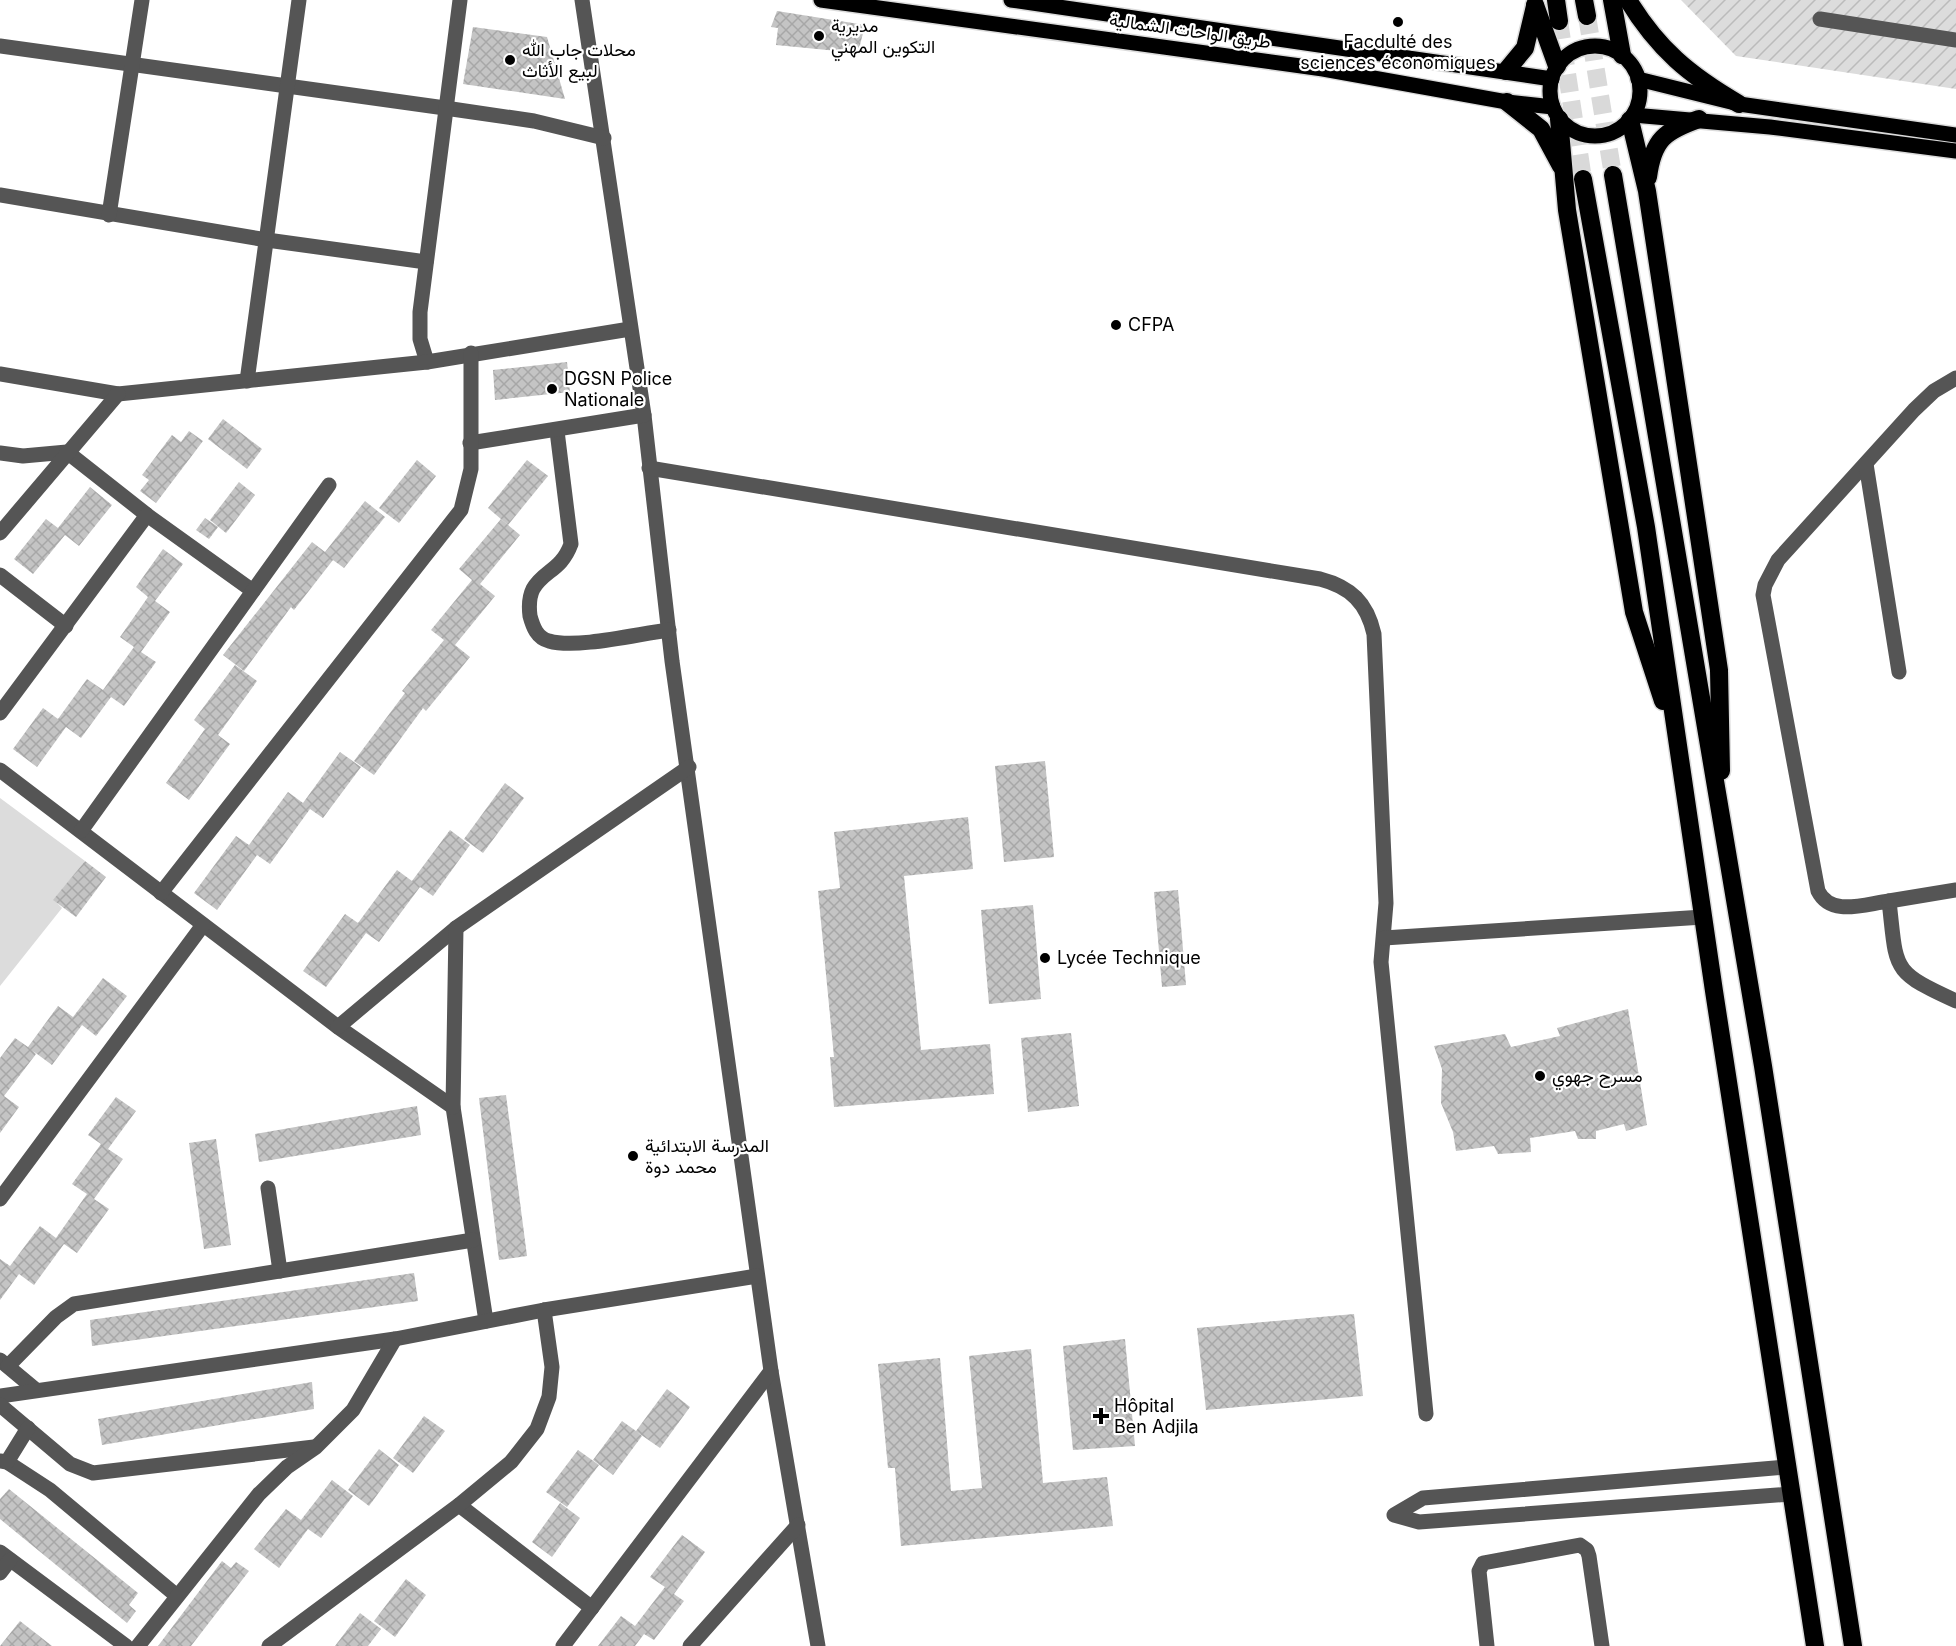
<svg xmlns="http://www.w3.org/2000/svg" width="1956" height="1646" font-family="Inter,Vazirmatn,sans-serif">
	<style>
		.grass { fill: #dcdcdc }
		.garden { fill: url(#garden-furrows) }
		.building { fill: url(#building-cross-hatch) }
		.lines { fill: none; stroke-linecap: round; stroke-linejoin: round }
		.highway-tunnel { stroke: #d9d9d9; stroke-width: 18; stroke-dasharray: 18 9; stroke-linecap: butt }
		.major-casing { stroke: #dbdbdb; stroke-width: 18 }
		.highway-casing { stroke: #dbdbdb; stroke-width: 21 }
		.minor { stroke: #555; stroke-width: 15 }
		.major { stroke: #000; stroke-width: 15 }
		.highway { stroke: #000; stroke-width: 18 }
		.poi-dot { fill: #000; stroke: #fff; stroke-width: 2 }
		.labels { text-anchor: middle; stroke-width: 4.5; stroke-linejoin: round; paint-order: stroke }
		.poi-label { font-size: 18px; fill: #000; stroke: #fff; text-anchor: start }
		.street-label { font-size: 18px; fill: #000; stroke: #fff }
	</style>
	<defs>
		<pattern id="garden-furrows" width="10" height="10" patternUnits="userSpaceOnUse" patternTransform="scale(1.5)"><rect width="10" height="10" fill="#dcdcdc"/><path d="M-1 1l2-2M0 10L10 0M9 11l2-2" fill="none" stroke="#bbb"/></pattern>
		<pattern id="building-cross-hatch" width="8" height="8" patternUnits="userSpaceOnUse" patternTransform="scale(1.5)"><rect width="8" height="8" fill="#c4c4c4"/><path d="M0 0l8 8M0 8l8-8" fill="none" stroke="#a7a7a7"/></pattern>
	</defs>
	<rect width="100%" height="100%" fill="#fff"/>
	<polygon class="grass" points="0,798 85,861 54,900 62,908 0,986"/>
	<polygon class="garden" points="1681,0 1956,0 1956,89 1736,56"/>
	<g class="building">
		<polygon points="777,11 865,25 858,53 776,45 778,28 771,27"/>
		<polygon points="473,27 547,37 565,99 463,84"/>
		<polygon points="567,362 570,392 495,400 493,370"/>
		<polygon points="223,419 262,449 247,469 208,439"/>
		<polygon points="189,431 203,441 156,503 140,491 149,480 142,475 172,435 181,442"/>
		<polygon points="417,460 436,476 399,523 379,508"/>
		<polygon points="527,460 548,476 508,525 488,508"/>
		<polygon points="239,482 255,495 226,533 210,520"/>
		<polygon points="90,487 112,505 79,546 65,535 33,574 14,559 46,519 58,528"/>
		<polygon points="365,501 385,517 344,568 333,560 294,610 291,607 244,671 223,655 312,542 325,552"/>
		<polygon points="205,518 218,527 209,539 196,530"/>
		<polygon points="501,519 520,535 480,584 495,596 455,645 470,657 426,711 423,708 374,775 354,761 405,693 402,691 444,640 431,630 472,580 459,569"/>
		<polygon points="163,549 183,564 155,601 170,612 141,652 156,662 124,706 111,697 81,738 66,727 37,767 13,749 43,708 58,719 87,679 103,690 134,647 120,637 148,597 136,587"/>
		<polygon points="235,665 257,681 218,735 230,744 189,800 166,783 205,729 194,720"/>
		<polygon points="340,752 361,767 323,818 310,809 270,864 257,855 217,910 194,893 236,836 249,845 288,792 303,803"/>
		<polygon points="1045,761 1054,857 1004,862 995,766"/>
		<polygon points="505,783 524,798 483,853 464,839"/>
		<polygon points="968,817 973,869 904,876 921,1050 990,1044 994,1094 834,1107 830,1057 834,1057 818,891 840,888 834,832"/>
		<polygon points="450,830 470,845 433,896 420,887 379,942 366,933 326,987 303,971 345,914 358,923 397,870 412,881"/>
		<polygon points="85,861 106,877 76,917 53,900"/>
		<polygon points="1178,890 1186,985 1162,987 1154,892"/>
		<polygon points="1033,905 1041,999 989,1004 981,910"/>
		<polygon points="103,978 127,996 96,1036 82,1025 52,1065 33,1051 36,1054 4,1096 19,1107 0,1133 0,1058 15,1038 28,1047 58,1006 73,1017"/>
		<polygon points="1628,1009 1647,1125 1626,1131 1624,1124 1596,1131 1596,1139 1578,1139 1575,1131 1530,1138 1531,1152 1498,1154 1494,1146 1456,1151 1453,1132 1441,1103 1442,1069 1434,1046 1505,1034 1511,1047 1560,1036 1557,1028"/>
		<polygon points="1071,1033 1079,1106 1028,1112 1021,1038"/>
		<polygon points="506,1095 527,1256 499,1260 479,1098"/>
		<polygon points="116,1097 136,1111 108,1149 123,1159 94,1199 109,1209 77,1253 64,1244 34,1285 19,1274 0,1300 0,1259 10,1266 40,1226 56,1238 87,1194 72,1184 101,1144 88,1135"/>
		<polygon points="417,1106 421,1135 259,1162 255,1134"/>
		<polygon points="216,1139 231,1245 204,1249 189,1143"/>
		<polygon points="414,1273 418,1301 92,1346 90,1320"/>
		<polygon points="1354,1314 1363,1396 1206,1410 1197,1328"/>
		<polygon points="1125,1339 1135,1446 1073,1450 1063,1346"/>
		<polygon points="1031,1349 1043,1483 1107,1477 1113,1526 901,1546 895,1468 888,1468 878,1364 940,1358 951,1491 982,1488 969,1356"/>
		<polygon points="312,1382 314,1409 102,1445 98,1419"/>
		<polygon points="667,1389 690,1407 660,1448 637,1432 642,1436 613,1475 593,1460 622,1421 636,1431"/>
		<polygon points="424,1416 445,1431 413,1473 393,1458"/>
		<polygon points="379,1449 399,1465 369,1506 348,1490"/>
		<polygon points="578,1450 599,1465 567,1507 546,1492"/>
		<polygon points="332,1480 353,1496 321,1538 308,1529 279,1568 254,1549 286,1509 301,1520"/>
		<polygon points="9,1489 138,1593 129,1605 136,1611 127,1623 0,1519 0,1499"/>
		<polygon points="560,1503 580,1518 552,1557 532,1542"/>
		<polygon points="682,1535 705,1552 674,1594 671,1592 684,1601 654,1640 644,1634 635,1646 598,1646 621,1616 635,1626 665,1587 650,1577"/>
		<polygon points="222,1561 231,1568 236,1562 249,1571 191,1646 158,1646"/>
		<polygon points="406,1579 426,1595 395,1637 374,1621"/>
		<polygon points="360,1613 381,1629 368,1646 335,1646"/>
		<polygon points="20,1621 52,1646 0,1646"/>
	</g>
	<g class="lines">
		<g class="highway-tunnel">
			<polyline points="1587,16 1613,175"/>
			<polyline points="1559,21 1583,179"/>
		</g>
		<defs>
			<g id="major">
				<polyline points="821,0 1323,69 1507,102 1553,107"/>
				<polyline points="1011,0 1552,79"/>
				<circle cx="1595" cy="91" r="45"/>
				<polyline points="1638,79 1739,104 1956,135"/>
				<polyline points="1633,115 1770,127 1956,151"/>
			</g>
			<g id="highway">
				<polyline points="1556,0 1559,21"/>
				<polyline points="1584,0 1587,16"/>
				<polyline points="1612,0 1622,55"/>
				<path d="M1628 0C1658 49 1689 75 1739 104"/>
				<polyline points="1535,5 1557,66"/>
				<polyline points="1506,71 1525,48 1535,6"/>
				<polyline points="1507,102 1541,129 1561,166"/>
				<polyline points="1559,119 1567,210 1634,612 1663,701"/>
				<polyline points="1630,120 1647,191 1719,670 1721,771"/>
				<polyline points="1613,175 1763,1066 1853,1646"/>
				<path d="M1648 177C1653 139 1665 131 1699 119"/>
				<polyline points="1583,179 1646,527 1714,991 1815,1646"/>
			</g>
		</defs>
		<use href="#major" class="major-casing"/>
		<use href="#highway" class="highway-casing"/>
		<g class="minor">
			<polyline points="582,0 644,415 672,661 771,1371 818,1646"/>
			<polyline points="1820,19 1956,40"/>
			<polyline points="0,46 445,108 534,121 604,138"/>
			<polyline points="0,195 267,240 426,262"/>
			<polyline points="109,215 142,0"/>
			<polyline points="427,362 420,339 420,312 460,0"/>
			<polyline points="0,374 118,394 427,362 630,329"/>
			<path d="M1956 378 1934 391 1914 410 1778 560 1765 585 1763 595 1818 891C1831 917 1864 904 1889 901 1897 970 1890 971 1956 1001"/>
			<polyline points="247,381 299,0"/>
			<path d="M557 431 571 544C561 571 544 570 533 589 529 597 529 608 530 616 533 627 537 638 549 641 577 649 637 634 669 630"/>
			<polyline points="470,443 644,415"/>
			<polyline points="0,453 23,456 67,452 147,515 253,591"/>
			<polyline points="1866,464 1899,672"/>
			<path d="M649 468 1320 579C1351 587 1367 603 1374 634L1386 903 1381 962 1426 1414"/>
			<polyline points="0,533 118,394"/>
			<polyline points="0,575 66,626"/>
			<polyline points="0,713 147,515"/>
			<polyline points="0,770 338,1027 453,1107 486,1321"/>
			<polyline points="81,831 329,485"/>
			<polyline points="161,893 461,510 471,469 471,353"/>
			<polyline points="1889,901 1956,890"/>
			<polyline points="1384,938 1703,917"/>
			<polyline points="338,1027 456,928 689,767"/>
			<polyline points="453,1107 456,928"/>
			<polyline points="268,1188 280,1271"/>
			<polyline points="0,1199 203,925"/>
			<polyline points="0,1360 36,1390"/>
			<polyline points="8,1366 56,1317 74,1304 473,1240"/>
			<polyline points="0,1396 395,1339 544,1310 757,1276"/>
			<polyline points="0,1405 70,1464 93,1473 314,1447"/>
			<polyline points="0,1461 7,1462 50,1490 177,1596"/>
			<polyline points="7,1462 28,1428"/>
			<polyline points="1786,1467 1423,1498 1394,1515 1419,1522 1791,1494"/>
			<polyline points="459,1505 592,1608"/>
			<polyline points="0,1552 126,1646"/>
			<polyline points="0,1573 10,1560"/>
			<polyline points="138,1646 259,1494 287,1467 316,1447 353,1410 395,1339"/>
			<polyline points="269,1646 459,1505 511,1462 537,1429 549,1397 552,1367 544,1310"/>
			<polyline points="563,1646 771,1371"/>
			<polyline points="690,1646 798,1525"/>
			<polyline points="1487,1646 1479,1571 1483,1563 1580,1545 1587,1550 1589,1556 1602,1646"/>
		</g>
		<use href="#major" class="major"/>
		<use href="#highway" class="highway"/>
	</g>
	<g class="poi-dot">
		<circle cx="1398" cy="22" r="6"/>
		<circle cx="819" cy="36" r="6"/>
		<circle cx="510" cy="60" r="6"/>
		<circle cx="1116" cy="325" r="6"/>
		<circle cx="552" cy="389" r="6"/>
		<circle cx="1045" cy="958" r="6"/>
		<circle cx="1540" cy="1076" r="6"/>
		<circle cx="633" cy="1156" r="6"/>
		<path d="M1098 1407h6v6h6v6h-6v6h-6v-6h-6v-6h6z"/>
	</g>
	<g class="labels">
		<g class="poi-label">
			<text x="831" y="32">مديرية<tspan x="831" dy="21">التكوين المهني</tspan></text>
			<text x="1398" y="48" text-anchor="middle">Facdulté des<tspan x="1398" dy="21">sciences économiques</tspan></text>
			<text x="522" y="56">محلات جاب الله<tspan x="522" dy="21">لبيع الأثاث</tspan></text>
			<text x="1128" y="331">CFPA</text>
			<text x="564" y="385">DGSN Police<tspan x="564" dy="21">Nationale</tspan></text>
			<text x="1057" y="964">Lycée Technique</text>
			<text x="1552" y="1082">مسرح جهوي</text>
			<text x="645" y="1152">المدرسة الابتدائية<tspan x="645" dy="21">محمد دوة</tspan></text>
			<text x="1114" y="1412">Hôpital<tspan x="1114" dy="21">Ben Adjila</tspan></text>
		</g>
		<g class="street-label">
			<text transform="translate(1190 31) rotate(8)" y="6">طريق الواحات الشمالية</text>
		</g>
	</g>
</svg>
